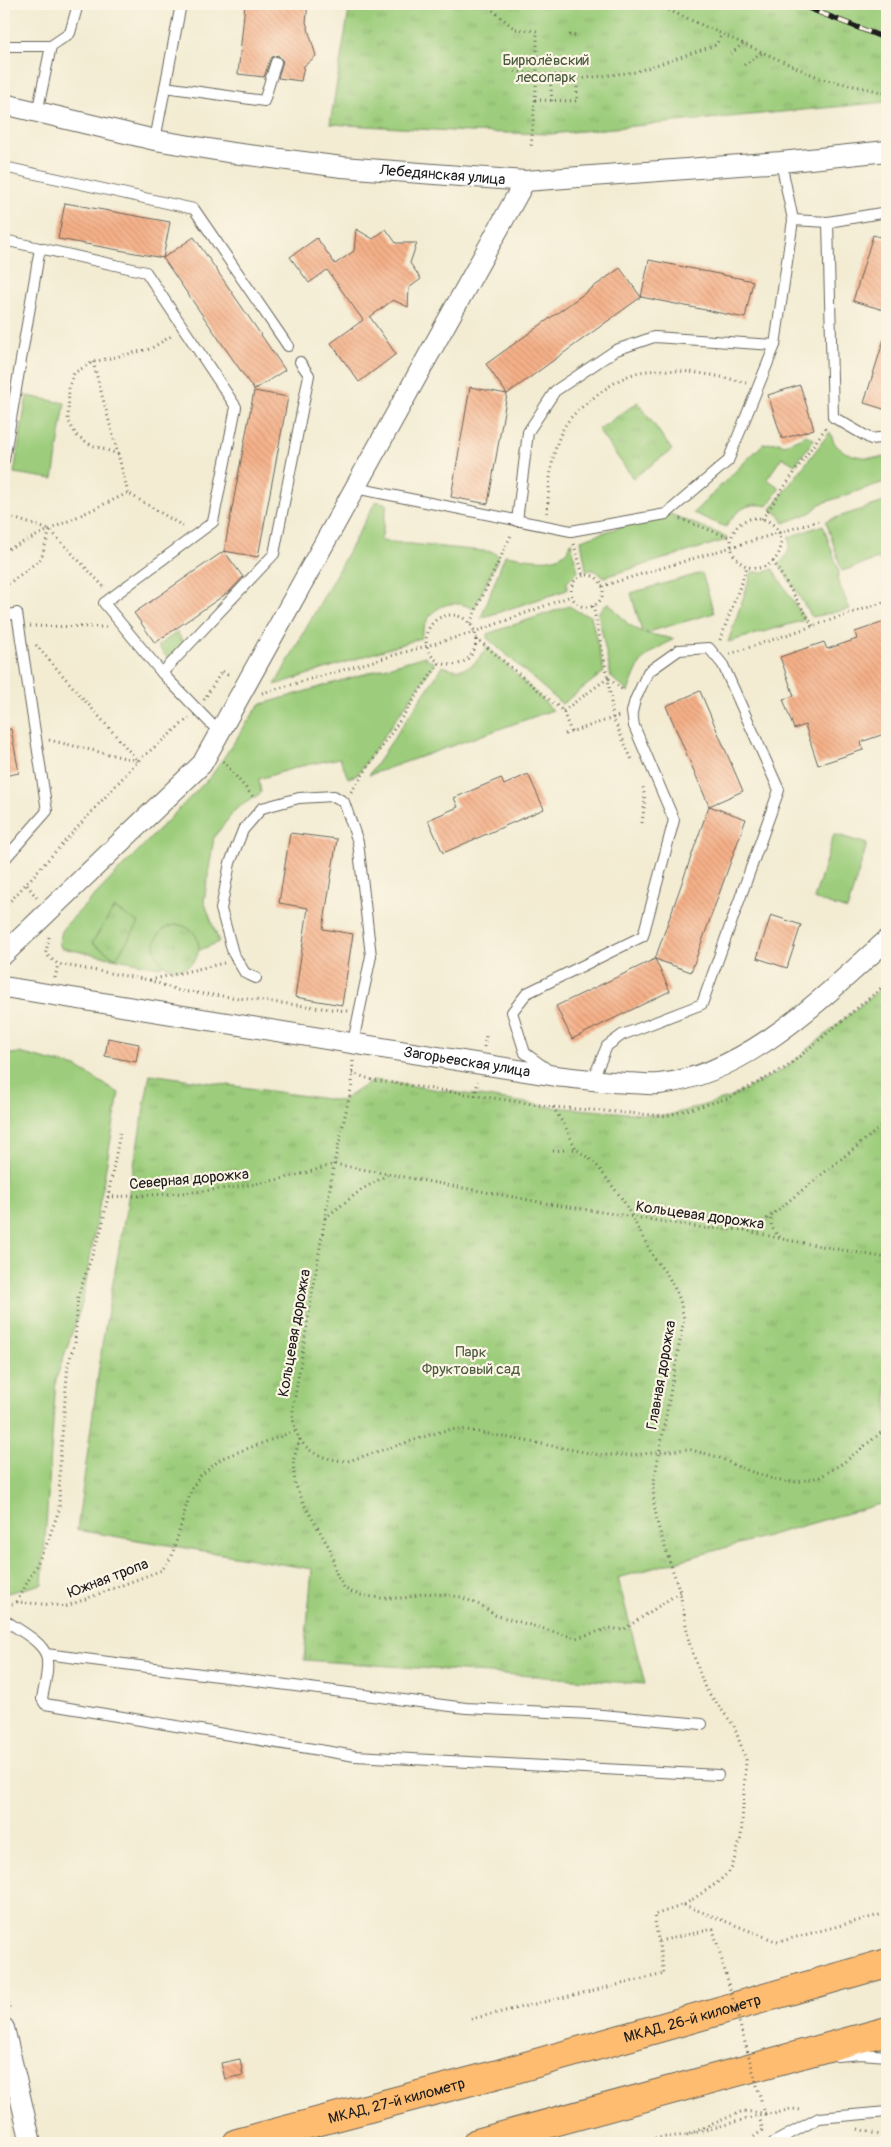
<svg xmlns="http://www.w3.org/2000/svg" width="891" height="2147" font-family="Pangolin,sans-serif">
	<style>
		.green { fill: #9dcd7c; stroke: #5c744c }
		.park { fill: url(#park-tufts); stroke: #5c744c }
		.building { fill: url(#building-back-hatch) }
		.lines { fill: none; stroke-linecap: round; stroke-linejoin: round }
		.service-casing { stroke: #67655c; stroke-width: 12 }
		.minor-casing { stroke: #67655c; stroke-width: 22 }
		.trunk-casing { stroke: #67655c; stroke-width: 30 }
		.path { stroke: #67655c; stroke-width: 3; stroke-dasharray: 1 4; stroke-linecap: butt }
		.service { stroke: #fff; stroke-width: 10 }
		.minor { stroke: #fff; stroke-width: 20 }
		.trunk { stroke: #febc71; stroke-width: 28 }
		.rail-casing { stroke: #1c1c1c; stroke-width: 5.5 }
		.rail { stroke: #fcf5e5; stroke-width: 4; stroke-dasharray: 11; stroke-linecap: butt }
		.path-bridge { stroke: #67655c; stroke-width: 3; stroke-dasharray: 1 4; stroke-linecap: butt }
		.labels { text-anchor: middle; stroke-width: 4.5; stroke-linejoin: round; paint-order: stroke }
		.park-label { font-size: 15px; fill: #495a3e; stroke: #fcf5e5 }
		.street-label { font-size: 15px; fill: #1c1c1c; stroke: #fcf5e5 }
	</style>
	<defs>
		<pattern id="park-tufts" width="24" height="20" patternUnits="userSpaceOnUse" patternTransform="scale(1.25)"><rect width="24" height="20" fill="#9dcd7c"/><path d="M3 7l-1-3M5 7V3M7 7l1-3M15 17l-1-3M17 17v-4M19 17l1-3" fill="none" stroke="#87af6b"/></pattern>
		<pattern id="building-back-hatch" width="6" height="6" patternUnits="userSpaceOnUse" patternTransform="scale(1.25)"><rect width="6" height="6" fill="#f5b088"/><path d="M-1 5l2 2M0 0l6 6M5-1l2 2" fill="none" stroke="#d19775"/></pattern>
	</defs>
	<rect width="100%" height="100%" fill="#fcf5e5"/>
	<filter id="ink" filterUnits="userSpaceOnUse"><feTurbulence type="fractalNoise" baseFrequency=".02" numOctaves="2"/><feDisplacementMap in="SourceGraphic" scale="10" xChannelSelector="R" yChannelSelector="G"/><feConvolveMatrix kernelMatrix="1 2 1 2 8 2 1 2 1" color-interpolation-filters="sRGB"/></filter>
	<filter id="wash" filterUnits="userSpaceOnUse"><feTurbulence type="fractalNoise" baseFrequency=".0096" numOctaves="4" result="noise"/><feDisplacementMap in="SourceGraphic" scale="20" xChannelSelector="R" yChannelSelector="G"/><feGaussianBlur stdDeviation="1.12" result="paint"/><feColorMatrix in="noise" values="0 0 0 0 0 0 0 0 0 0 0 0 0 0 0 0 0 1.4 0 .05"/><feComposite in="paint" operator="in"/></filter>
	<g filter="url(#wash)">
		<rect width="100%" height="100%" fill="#f3ecd3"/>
		<g class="green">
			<polygon points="27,396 65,403 53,479 14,473"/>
			<path d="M830 432C832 436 833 443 837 446 848 458 873 459 887 457V481L820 504 810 513 784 523 779 515 771 509Z"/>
			<path d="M806 435 814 439 795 465 782 457 767 479 780 488 767 506C748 501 735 511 726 527L693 513 763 444 779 442 784 445Z"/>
			<path d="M376 501 387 504 381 541 493 552 499 556 474 609C447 595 426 610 421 638L275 685Z"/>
			<polygon points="887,501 887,556 842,571 826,521"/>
			<polygon points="665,512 727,537 726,540 604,577 593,570 586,570 581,540"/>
			<path d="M823 525 839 572 837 579 850 609 812 617 779 564C787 556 791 549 789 537Z"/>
			<path d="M571 542 578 572 567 582V590L481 618 505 555C525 557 564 569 571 542Z"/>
			<polygon points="773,569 805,620 728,642 752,572 766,572"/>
			<path d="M702 573 714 613 645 633 674 639C642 657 641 657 628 692L611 677 598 613 608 602 628 624 642 632 631 593Z"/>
			<polygon points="569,606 579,612 591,616 604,672 562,704 487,638 487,634"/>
			<polygon points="177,632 186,647 168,659 158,646"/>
			<path d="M487 646 553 710 369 775 443 666C465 675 477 665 487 646Z"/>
			<polygon points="425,656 428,660 435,663 357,775 348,778 340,758 301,766 259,779 261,793 236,809 214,837 204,901 219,942 159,967 61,948 59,942 63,928 212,775 259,705"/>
			<polygon points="834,834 867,844 847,910 814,899"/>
			<polygon points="19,1053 76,1067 119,1093 82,1304 56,1379 42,1584 4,1594 4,1055"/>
		</g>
		<g class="park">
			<polygon points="350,4 887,4 887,102 550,134 470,132 330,124"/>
			<polygon points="638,402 672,450 633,478 598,430"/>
			<polygon points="114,908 139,923 116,958 92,943"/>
			<circle cx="177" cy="947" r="22"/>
			<polygon points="887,983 887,1502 618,1578 645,1684 304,1660 312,1569 77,1530 103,1339 150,1074 341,1101 373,1080 553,1107 666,1116 729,1098 787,1067"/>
		</g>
		<g id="blocks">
			<g class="building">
				<polygon points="245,4 308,4 306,22 316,56 304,66 301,81 278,78 283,61 278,55 272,57 270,60 264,77 238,74"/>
				<polygon points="65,203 170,222 163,258 58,239"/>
				<polygon points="356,229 373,239 386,229 396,243 417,243 410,263 421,279 409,288 408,307 393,300 370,317 396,354 359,382 331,343 363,320 327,270 309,283 290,257 317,238 335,264 354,251"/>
				<polygon points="873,235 887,239 887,311 853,301"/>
				<polygon points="194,237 285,370 254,390 163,258"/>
				<polygon points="649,260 753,281 745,318 641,297 507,394 488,504 451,497 470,387 507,394 486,364 620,268 641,297"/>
				<polygon points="884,339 887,340 887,410 864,403"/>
				<polygon points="800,385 814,429 782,439 768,395"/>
				<polygon points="254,391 288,397 258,557 224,551"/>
				<polygon points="224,551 243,577 230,591 155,643 134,613"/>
				<polygon points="887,621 887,733 861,742 863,750 818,765 805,725 794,729 783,699 794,696 780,657 824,642 827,649 857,639 855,632"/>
				<polygon points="700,691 743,791 709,806 666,706"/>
				<polygon points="11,729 19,773 4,776 4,730"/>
				<polygon points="528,774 544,809 443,853 428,820 458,807 454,798 501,778 504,785"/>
				<polygon points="709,806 746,819 691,972 655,959"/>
				<polygon points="290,833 337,839 323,929 353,934 342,1005 295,997 308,908 279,903"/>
				<polygon points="771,915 801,925 787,968 757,958"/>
				<polygon points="655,959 670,991 572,1039 556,1006"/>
				<polygon points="108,1038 139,1044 136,1062 105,1056"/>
				<polygon points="240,2059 243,2075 225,2079 221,2063"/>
			</g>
		</g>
	</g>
	<g filter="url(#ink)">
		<use href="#blocks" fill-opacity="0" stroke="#67655c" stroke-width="1"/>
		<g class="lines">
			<defs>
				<g id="service">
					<polyline points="4,46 51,46 70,33 78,4"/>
					<polyline points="165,87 264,101 276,62"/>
					<polyline points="37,113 51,46"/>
					<polyline points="155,140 181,4"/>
					<polyline points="4,167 194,209 288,346"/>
					<polyline points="793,220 828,222 833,417 871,439 887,437"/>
					<polyline points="828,222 887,212"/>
					<polyline points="4,240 146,272 236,407 213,522 104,603 162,673 219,732"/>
					<polyline points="4,460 40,248"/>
					<polyline points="355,488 571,531 666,514 728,461 775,345 793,220 781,162"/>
					<polyline points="517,521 528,432 555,391 616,350 654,337 775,345"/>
					<polyline points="4,616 17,613 47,811 4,860"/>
					<polyline points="162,673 274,554 309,375 300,362"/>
					<polyline points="256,978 245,973 233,953 221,909 230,863 243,830 262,808 299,798 334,796 344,802 358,842 371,956 353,1042"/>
					<polyline points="550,1071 525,1053 512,1012 527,993 643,936 674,820 634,726 632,712 635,700 648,672 679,650 709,648 723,665 779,790 702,1004 622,1035 607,1046 592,1081"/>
					<path d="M4 1619C16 1629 41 1640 46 1655 50 1668 44 1686 42 1699L45 1704 355 1756 718 1775"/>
					<polyline points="46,1654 466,1708 591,1714 702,1724"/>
					<polyline points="837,2056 861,2054 887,2056"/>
					<polyline points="773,2143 819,2118 887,2112"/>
				</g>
				<g id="minor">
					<path id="s1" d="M4 104 155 140 233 153 342 167 525 181 781 162 887 151"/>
					<polyline points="4,954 202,764 525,181"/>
					<path id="s2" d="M4 987 556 1076C581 1079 604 1082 628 1083 638 1083 649 1085 659 1084 747 1075 824 996 887 940"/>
					<polyline points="4,2028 31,2143"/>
				</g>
				<g id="trunk">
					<path id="s3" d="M237 2143 498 2074 887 1963"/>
					<polyline points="477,2143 887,2031"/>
				</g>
			</defs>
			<use href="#service" class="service-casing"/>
			<use href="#minor" class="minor-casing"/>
			<use href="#trunk" class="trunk-casing"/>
			<g class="path">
				<polyline points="485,4 515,29 537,31 537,75 531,148"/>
				<polyline points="655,4 822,79 887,93"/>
				<polyline points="569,35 575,36"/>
				<polyline points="731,54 743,43"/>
				<polyline points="744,65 763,52"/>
				<polyline points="515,71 537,75 566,75 577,79 635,72 716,45 722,34"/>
				<polyline points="550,75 552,102"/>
				<polyline points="535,100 577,101 577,79"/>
				<polyline points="93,362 118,454"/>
				<polyline points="128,493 118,454 91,445 76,435 68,420 69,387 74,373 93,362 150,349 173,335"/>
				<path d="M547 513C549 488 550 462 559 438 565 422 574 413 587 403 604 389 625 373 647 371 676 368 718 375 746 383"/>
				<polyline points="4,515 50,530 104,587"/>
				<circle cx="756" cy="543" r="25"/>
				<polyline points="680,519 731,538"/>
				<polyline points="762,519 826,427"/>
				<polyline points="574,544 583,575"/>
				<polyline points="4,551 128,493 186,528"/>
				<polyline points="773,561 813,626"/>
				<circle cx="587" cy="591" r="16"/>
				<polyline points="602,586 818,521"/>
				<polyline points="4,587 41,559 50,530"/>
				<polyline points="593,606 608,678 624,691"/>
				<circle cx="451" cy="640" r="25"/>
				<polyline points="470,623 512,533"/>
				<polyline points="30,626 107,627"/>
				<polyline points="476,638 563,711 571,732"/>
				<polyline points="720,640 747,567"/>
				<polyline points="36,645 138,761"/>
				<polyline points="730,654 887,601"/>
				<polyline points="262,693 475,632 571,596"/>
				<polyline points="204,700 222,671 231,677"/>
				<polyline points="563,711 608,678 613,718 633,762"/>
				<polyline points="565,734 619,716"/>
				<polyline points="49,740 138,761"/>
				<polyline points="223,761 254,798"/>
				<polyline points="351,792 439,663"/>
				<polyline points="642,823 645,801 643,786"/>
				<polyline points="27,885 37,898"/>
				<polyline points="4,908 138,761 189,718"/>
				<polyline points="49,937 46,952 49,957 58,964 149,980 180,991 347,1011"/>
				<polyline points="55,978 58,964"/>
				<polyline points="150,980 224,963"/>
				<polyline points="484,1047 486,1036"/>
				<path d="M353 1061 352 1085 334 1164 293 1408C293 1415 293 1425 296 1431 304 1454 326 1460 348 1461L446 1430 462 1429 600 1455H633L688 1449 718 1457 741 1468 779 1481 797 1482 820 1477 843 1463 887 1428"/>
				<polyline points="352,1073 373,1080 553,1107 666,1116 729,1098 787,1067 887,983"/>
				<polyline points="475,1096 478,1081"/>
				<polyline points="553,1151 576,1149"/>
				<path d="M108 1197C185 1194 262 1189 334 1164L556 1205 705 1228 744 1230 782 1239 887 1258"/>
				<path d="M772 1214C769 1225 773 1231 781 1238"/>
				<polyline points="325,1218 361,1190 387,1175"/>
				<polyline points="744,1229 764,1221 887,1122"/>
				<polyline points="300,1439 293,1461 295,1484 305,1506 330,1549 337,1576 345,1589 360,1595 380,1598 404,1598 427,1593 461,1597 482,1606 495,1615 576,1638 610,1628 623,1630 680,1592"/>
				<polyline points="17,1602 46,1546 59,1510 60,1460 68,1364 75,1343 78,1296 102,1227 120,1133"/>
				<polyline points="7,1606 17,1602 67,1606 162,1570 172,1556 191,1490 200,1476 222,1458 295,1431"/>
				<polyline points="684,1905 778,1942 887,1913"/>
				<polyline points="659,1941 713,1929 721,1957"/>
				<polyline points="4,1983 10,2011"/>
				<polyline points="471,2019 664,1974 654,1915 684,1905 717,1883 731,1870 741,1838 746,1760 734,1726 705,1688 689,1642 680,1592 658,1526 654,1503 653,1486 684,1319 680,1300 674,1287 668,1276 654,1258 623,1200 595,1163 576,1149 566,1128 553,1107"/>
				<polyline points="858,2129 887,2137"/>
				<polyline points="605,2143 687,2135 743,2111 774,2114 790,2109 803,2110"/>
				<polyline points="746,2143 763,2130 758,2113"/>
			</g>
			<use href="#service" class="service"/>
			<use href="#minor" class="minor"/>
			<use href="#trunk" class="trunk"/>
			<defs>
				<polyline id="rail" points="798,4 887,39"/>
			</defs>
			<use href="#rail" class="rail-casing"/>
			<use href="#rail" class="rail"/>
			<polyline class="path-bridge" points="687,2135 765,2114 721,1957"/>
		</g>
	</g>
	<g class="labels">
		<g class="park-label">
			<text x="546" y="65">Бирюлёвский<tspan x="546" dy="17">лесопарк</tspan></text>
			<text x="471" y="1357">Парк<tspan x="471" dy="17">Фруктовый сад</tspan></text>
		</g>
		<g class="street-label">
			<text dy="5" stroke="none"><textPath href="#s1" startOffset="445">Лебедянская улица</textPath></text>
			<text dy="5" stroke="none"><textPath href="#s2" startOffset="469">Загорьевская улица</textPath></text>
			<text transform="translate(189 1179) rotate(-5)" y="5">Северная дорожка</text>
			<text transform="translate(700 1215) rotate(8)" y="5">Кольцевая дорожка</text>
			<text transform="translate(294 1333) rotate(-80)" y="5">Кольцевая дорожка</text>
			<text transform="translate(661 1375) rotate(-80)" y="5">Главная дорожка</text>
			<text transform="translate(108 1578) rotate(-21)" y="5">Южная тропа</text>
			<text dy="5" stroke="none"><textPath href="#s3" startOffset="472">МКАД, 26-й километр</textPath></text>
			<text dy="5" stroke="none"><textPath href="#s3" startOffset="165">МКАД, 27-й километр</textPath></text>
		</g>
	</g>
	<rect width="891" height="2147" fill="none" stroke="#fcf5e5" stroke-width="20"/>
</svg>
